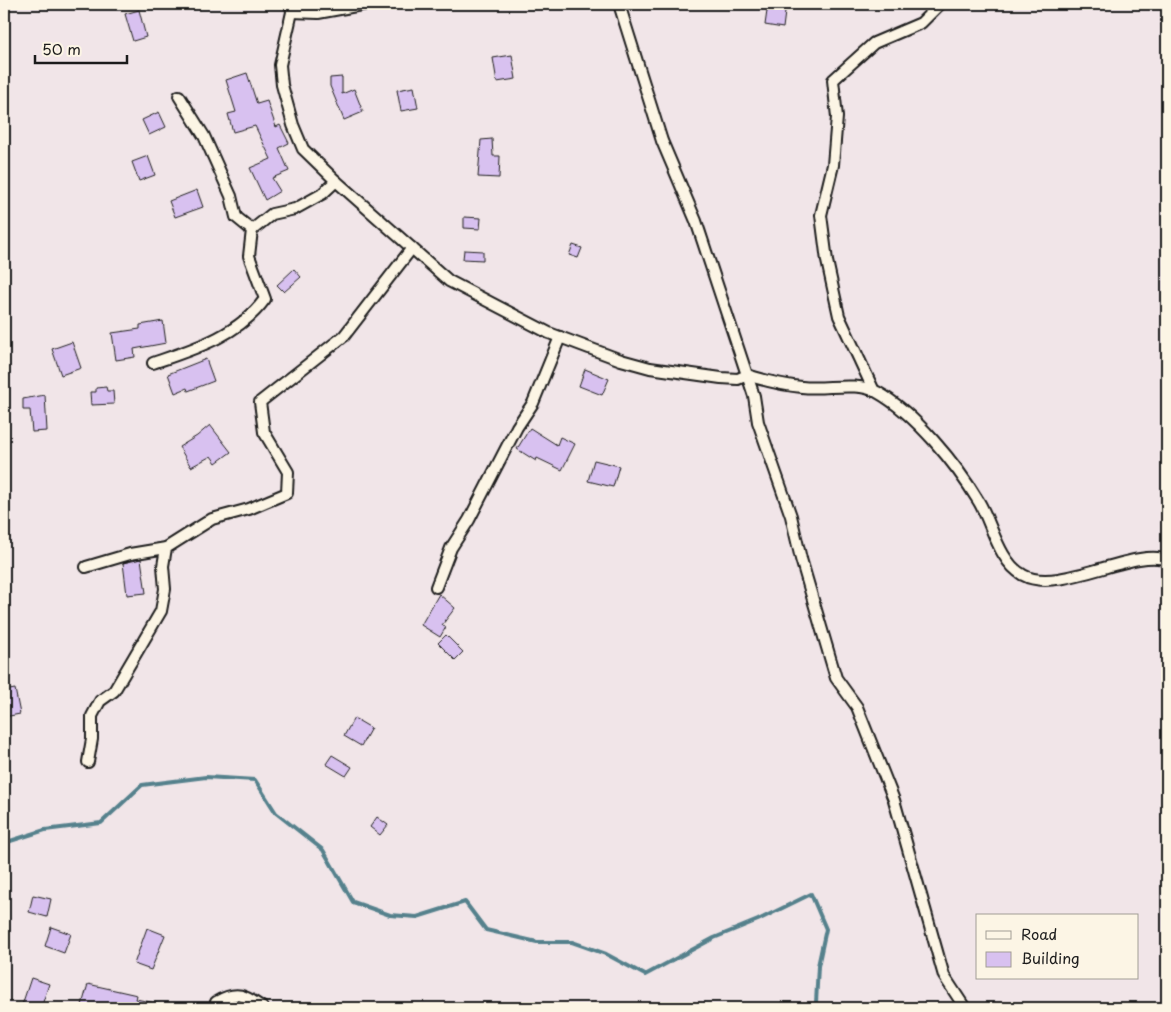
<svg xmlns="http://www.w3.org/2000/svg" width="1171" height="1012" font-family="'Playpen Sans',sans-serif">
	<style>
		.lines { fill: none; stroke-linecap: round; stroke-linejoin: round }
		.stream { stroke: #54818c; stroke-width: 4 }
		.building { fill: #d8c1f0; stroke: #1c1c1c }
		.street-casing { stroke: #1c1c1c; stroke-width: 14 }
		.street { stroke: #fcf5e5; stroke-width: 10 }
	</style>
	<rect width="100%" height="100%" fill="#f1e5e8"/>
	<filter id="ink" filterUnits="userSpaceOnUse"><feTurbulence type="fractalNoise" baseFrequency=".02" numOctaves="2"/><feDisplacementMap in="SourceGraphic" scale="10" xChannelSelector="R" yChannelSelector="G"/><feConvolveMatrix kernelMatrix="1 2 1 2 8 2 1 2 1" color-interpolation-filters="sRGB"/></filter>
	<g filter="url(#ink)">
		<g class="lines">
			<polyline class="stream" points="4,843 45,830 101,823 142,785 206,777 255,780 276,813 323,850 353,902 390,915 417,917 465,902 486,930 537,942 572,942 606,954 645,975 714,938 758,920 811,894 826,929 818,966 816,1003 821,1008"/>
		</g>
		<g class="building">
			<polygon points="768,4 786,4 783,28 765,25"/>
			<polygon points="139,10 146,37 133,41 125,14"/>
			<polygon points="512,55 516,79 497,82 493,58"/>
			<polygon points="247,73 257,104 267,101 276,127 280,125 289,143 279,148 289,171 272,178 280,191 265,200 250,168 271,159 255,126 233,132 228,114 236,112 226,80"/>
			<polygon points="342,77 342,94 354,89 363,112 344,120 330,86 330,78"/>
			<polygon points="414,87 418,108 401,111 397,90"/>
			<polygon points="159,112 166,127 149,135 142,120"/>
			<polygon points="492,139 493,156 500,156 499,178 478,177 481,140"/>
			<polygon points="148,156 155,175 139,181 132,162"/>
			<polygon points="197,190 203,207 175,217 169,201"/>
			<polygon points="464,217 481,218 480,229 464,228"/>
			<polygon points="573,245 582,248 578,258 569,255"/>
			<polygon points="464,250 483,251 483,260 463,259"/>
			<polygon points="294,269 301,277 284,292 277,285"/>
			<polygon points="163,321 166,343 134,349 135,357 116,360 112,333 140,329 140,325"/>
			<polygon points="72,342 81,368 61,375 52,349"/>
			<polygon points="206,359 214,381 188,391 187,388 175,393 168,374"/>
			<polygon points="585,369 609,379 602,395 579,386"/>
			<polygon points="106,387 107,391 113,391 114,404 91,405 90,392 96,392 96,388"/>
			<polygon points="45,395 47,431 32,432 30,410 23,410 23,399"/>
			<polygon points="210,425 231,452 216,463 211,456 191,467 179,447 197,436"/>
			<polygon points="530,428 557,445 560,437 575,444 562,470 537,458 536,461 517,449"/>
			<polygon points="594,460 619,466 613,487 588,481"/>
			<polygon points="141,559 146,593 127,595 123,563"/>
			<polygon points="439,594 455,608 442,625 446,627 440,637 421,625"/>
			<polygon points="446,635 463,652 455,660 438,643"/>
			<polygon points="15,689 20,714 4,717 4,691"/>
			<polygon points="354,718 371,728 361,746 344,736"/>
			<polygon points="332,755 352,767 346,776 326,764"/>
			<polygon points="377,817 388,825 380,835 370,827"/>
			<polygon points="33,895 51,899 47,917 29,912"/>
			<polygon points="51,927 71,934 64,953 45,946"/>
			<polygon points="147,928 165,935 151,970 134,964"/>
			<polygon points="31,978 49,984 41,1008 21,1008"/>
			<polygon points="88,984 137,995 136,999 160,1004 160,1008 94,1008 82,1005"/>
		</g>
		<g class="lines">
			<defs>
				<g id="street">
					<path d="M291 4 292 12 280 65 282 85 293 125 303 149 336 181 449 281 549 333 621 360 650 368 721 378 738 379 747 375C766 381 783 385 802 387 826 390 855 381 877 392 915 413 957 465 979 502 992 524 999 562 1023 575 1058 595 1135 547 1167 560"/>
					<polyline points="619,4 662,141 696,221 754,396 758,422 791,516 801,559 836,678 857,707 894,800 944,976 965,1008"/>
					<polyline points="292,12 318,13 367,4"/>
					<polyline points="179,96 204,136 231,196 236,217 252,230"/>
					<path d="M153 363C194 349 238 336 265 299L249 256 252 230 272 214 295 209 322 194 336 181"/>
					<polyline points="874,391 839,316 827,261 821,215 833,165 837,117 833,80 874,43 921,23 940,4"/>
					<polyline points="86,567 130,554 166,548 212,519 249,509 287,493 288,472 264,432 260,402 344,336 412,248"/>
					<polyline points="436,587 451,548 469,520 517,427 533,403 560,337"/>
					<polyline points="88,762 92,739 92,716 100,701 114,691 161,611 165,589 163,566 166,548"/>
					<path d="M215 1008 216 1002C237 990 245 995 263 1008"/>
				</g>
			</defs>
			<use href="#street" class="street-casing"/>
			<use href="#street" class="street"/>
		</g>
	</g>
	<rect width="1171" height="1012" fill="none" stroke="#fcf5e5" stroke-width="20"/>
	<rect x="10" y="10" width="1151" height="992" fill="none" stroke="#1c1c1c" stroke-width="2" filter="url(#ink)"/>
	<rect x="976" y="914" width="162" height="65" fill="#fcf5e5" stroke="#a29e95"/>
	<rect x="986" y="931" width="25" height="8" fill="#fcf5e5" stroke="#a29e95"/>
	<text x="1021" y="940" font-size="15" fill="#1c1c1c">Road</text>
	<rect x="986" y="952" width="25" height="15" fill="#d8c1f0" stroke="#a29e95"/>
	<text x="1021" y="964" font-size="15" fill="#1c1c1c">Building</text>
	<path d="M35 55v8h92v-8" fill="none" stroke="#1c1c1c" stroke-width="2.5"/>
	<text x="42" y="55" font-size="15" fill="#1c1c1c" stroke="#fcf5e5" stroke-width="4" paint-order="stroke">50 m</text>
</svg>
